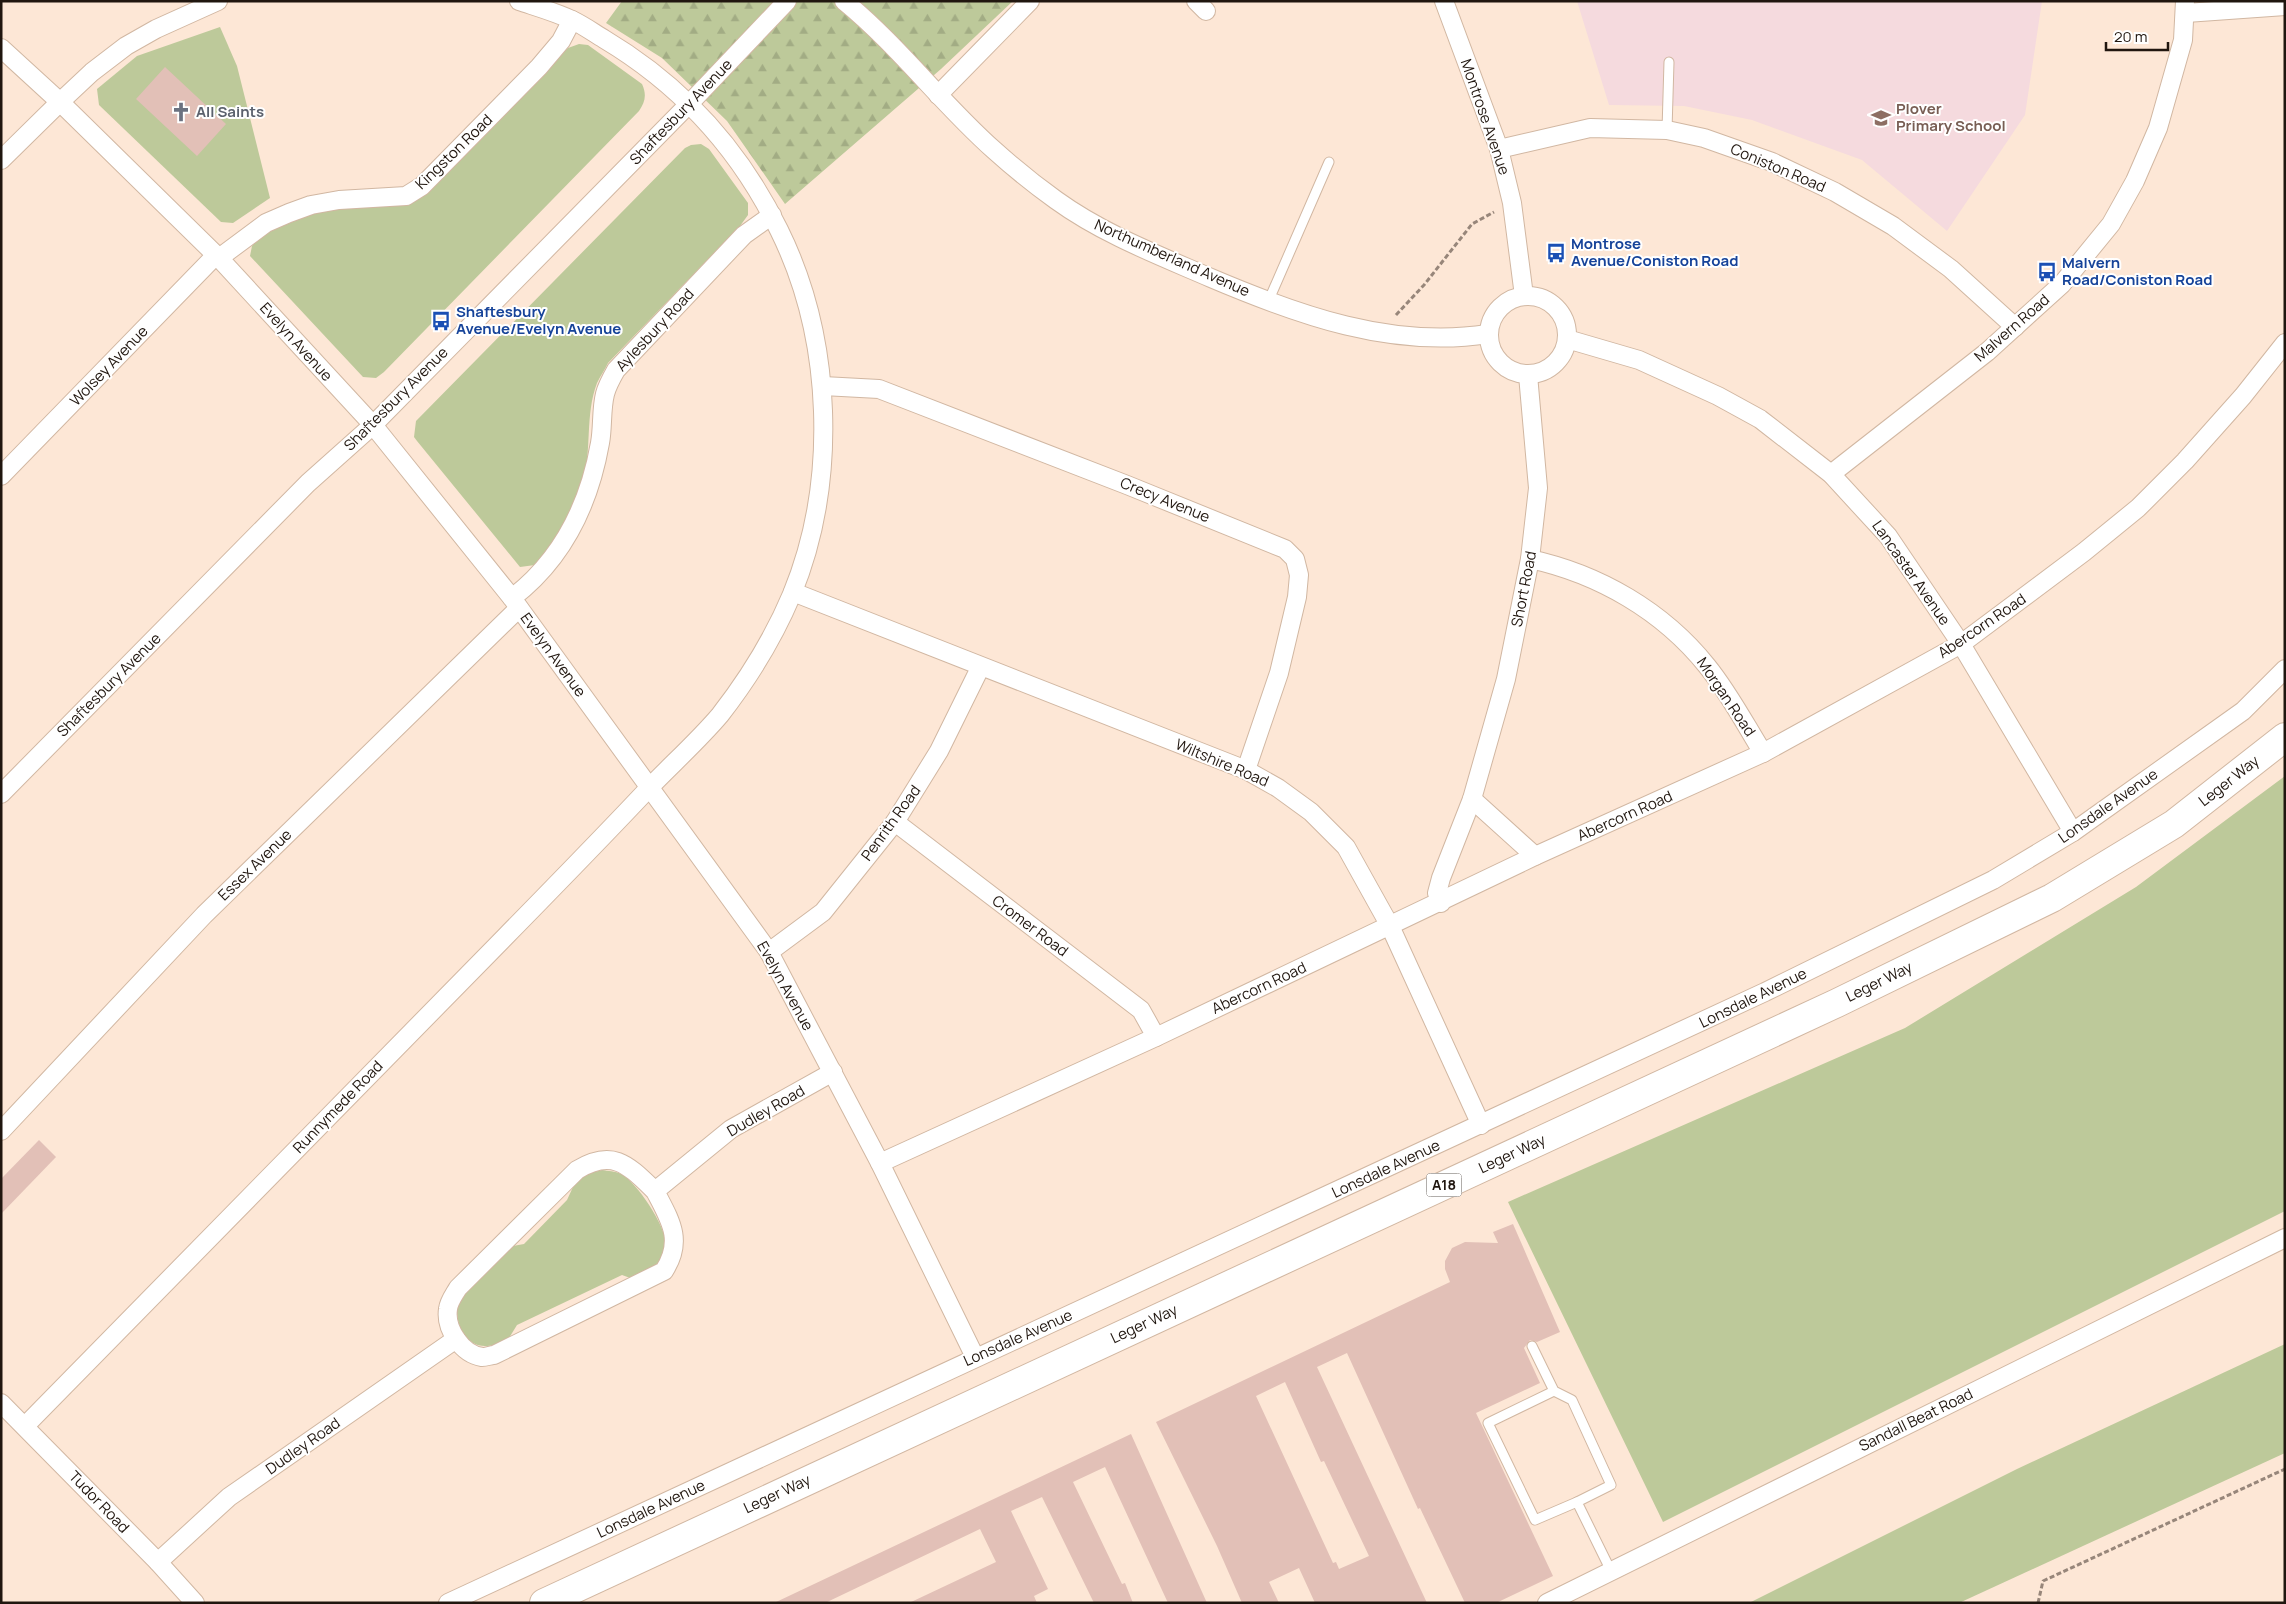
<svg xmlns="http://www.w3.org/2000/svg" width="2286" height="1604" font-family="Manrope,sans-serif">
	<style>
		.education { fill: #f5dade }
		.green { fill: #bdc99a }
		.forest { fill: url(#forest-firs) }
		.building { fill: #e2c0b7; fill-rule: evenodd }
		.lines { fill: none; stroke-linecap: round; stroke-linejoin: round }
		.lane-casing { stroke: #d1b7a2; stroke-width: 11 }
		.street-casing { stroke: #d1b7a2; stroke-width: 20 }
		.highway-casing { stroke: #d1b7a2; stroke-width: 30 }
		.path { stroke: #97867a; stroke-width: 3; stroke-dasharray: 5 2.5; stroke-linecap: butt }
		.lane { stroke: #fff; stroke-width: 9 }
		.street { stroke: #fff; stroke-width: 18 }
		.highway { stroke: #fff; stroke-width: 28 }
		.labels { text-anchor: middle; stroke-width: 4; stroke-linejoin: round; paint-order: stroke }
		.shield { fill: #fff; stroke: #635c57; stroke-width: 1 }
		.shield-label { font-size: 14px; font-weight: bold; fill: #20160f }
		.education-label { font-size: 15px; font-weight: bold; fill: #785e54; stroke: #fff; text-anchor: start }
		.worship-label { font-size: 15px; font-weight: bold; fill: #5b616d; stroke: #fff; text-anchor: start }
		.street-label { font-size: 15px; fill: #20160f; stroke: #fff }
		.transit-label { font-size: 15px; font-weight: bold; fill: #164399; stroke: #fff; text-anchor: start }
	</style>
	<defs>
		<pattern id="forest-firs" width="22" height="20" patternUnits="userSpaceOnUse" patternTransform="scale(1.25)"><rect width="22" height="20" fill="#bdc99a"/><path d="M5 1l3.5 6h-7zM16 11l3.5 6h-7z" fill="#a2ac84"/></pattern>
	</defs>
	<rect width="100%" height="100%" fill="#fde7d6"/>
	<polygon class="education" points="1577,1 2042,1 2025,115 1947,231 1862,160 1752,120 1684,106 1609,105"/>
	<g class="green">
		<polygon points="220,27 237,66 270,198 233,223 221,222 99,105 97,89 137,56"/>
		<path d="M579 44 588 45 642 84C647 95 645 102 639 111L384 372 376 378 363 377 250 256 252 246 259 237 283 223 308 213 340 208 397 204 560 55 568 48Z"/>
		<path d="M701 144 709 149 748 203V215L740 226 608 363C605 370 600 376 597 383 585 414 592 451 583 483 576 511 557 536 542 561L535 565 520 567 417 441 414 437 416 421 685 148 691 145Z"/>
		<polygon points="2285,776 2285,1211 1663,1522 1508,1202 1905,1028 2136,887"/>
		<path d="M602 1170C608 1171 615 1171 621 1174 637 1182 669 1230 666 1248 663 1265 646 1272 633 1279L622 1275 517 1325 509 1338C503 1341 494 1346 487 1346 463 1348 451 1316 460 1297 468 1283 500 1258 513 1246L524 1244 567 1200 573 1187 586 1174Z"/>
		<polygon points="2285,1344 2285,1453 1959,1603 1749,1603 2017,1469"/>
	</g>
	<polygon class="forest" points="622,1 1013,1 941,69 785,204 727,121 662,58 606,23"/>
	<g class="building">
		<polygon points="165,67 226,124 197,156 136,99"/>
		<polygon points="39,1140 56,1157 1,1214 1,1179"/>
		<path d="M1513 1224 1560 1332 1537 1342 1530 1340 1524 1348 1540 1383 1476 1413 1553 1576 1496 1603H1465L1420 1508 1418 1509 1347 1353 1317 1367 1427 1603H1315L1299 1568 1269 1582 1279 1603H1242L1217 1546 1156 1422 1450 1282 1445 1269V1261L1452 1248 1465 1242 1498 1243 1493 1232ZM1285 1382 1321 1462 1324 1461 1369 1556 1339 1569 1336 1562 1333 1563 1256 1396Z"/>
		<polygon points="1131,1434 1207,1603 1168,1603 1105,1467 1073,1482 1122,1584 1125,1583 1133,1603 1094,1603 1042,1497 1011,1511 1048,1589 1034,1596 1037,1603 909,1603 996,1562 980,1529 825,1603 774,1603"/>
	</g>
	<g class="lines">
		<defs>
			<g id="lane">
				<polyline points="1667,130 1669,62"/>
				<polyline points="1268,302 1329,162"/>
				<polyline points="1532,1346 1554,1391 1572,1400 1611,1485 1577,1502 1611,1571"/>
				<polyline points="1554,1391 1488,1423 1535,1520 1577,1502"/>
			</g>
			<g id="street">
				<path d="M844 1C899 46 942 104 994 150 1014 168 1035 185 1056 200 1103 234 1158 255 1211 278 1298 315 1392 349 1488 334"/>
				<polyline points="1196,1 1206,11"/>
				<polyline points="1444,1 1499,149 1512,203 1524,296"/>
				<polyline points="2186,13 2285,6"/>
				<polyline points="1,48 60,102 219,258 373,425 512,598 769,952 880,1163 975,1357"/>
				<polyline points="938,95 1030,1"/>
				<polyline points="1499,149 1590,128 1667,130 1704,138 1772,162 1835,192 1893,226 1951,269 2015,327"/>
				<polyline points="1,160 60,102 92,72 126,46 156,29 218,1"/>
				<polyline points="219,258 266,223 289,213 311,205 339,200 406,196 422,186 539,67 561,41 572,20"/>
				<circle cx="1528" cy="335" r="39"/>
				<polyline points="1567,339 1639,360 1718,396 1760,419 1831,474 1888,536 1961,644 2073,832"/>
				<polyline points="823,386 879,389 1127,485 1285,549 1295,559 1299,575 1297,597 1279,673 1246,770"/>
				<polyline points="1831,474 1987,352 2062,284 2111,224 2135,181 2158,128 2183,40 2185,1"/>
				<polyline points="1,476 216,255"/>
				<path d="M1530 559C1599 574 1663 611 1707 666 1729 693 1745 724 1763 753"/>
				<polyline points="793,592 1246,770 1278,788 1311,812 1346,847 1390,926 1481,1125"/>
				<path d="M512 598C563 559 589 505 600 443 603 427 601 410 605 394 607 386 612 377 616 370L744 235 772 215"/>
				<polyline points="1,794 308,483 373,425 689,104 787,1"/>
				<polyline points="1472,799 1535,856"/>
				<polyline points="895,822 1141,1010 1156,1037"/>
				<polyline points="1441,903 1437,893 1441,878 1472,799 1506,679 1530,559 1538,488 1528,375"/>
				<polyline points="769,952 823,912 895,822 939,751 980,668"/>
				<polyline points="1,1131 204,915 519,608"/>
				<polyline points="880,1163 1156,1037 1535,856 1763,753 1961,644 2084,552 2138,508 2185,461 2243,396 2285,343"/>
				<path d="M655 1191C628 1165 613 1148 577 1170L458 1288C454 1295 449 1301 448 1309 445 1329 462 1354 482 1357 486 1357 491 1355 494 1355L664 1271C684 1240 670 1220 655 1191L731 1129 833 1072"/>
				<polyline points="1,1403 158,1562 195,1603"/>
				<path d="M25 1426C185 1263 345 1100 505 937 553 888 601 839 648 789 672 764 698 741 720 715 748 679 774 637 792 594 838 482 833 339 779 230 740 150 681 85 604 39 594 33 583 25 572 20 555 12 537 7 519 1"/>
				<polyline points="158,1562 229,1497 456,1339"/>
				<polyline points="448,1603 1765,992 1993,880 2073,832 2243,711 2285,669"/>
				<polyline points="1547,1603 2285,1238"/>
			</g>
			<polyline id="highway" points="544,1603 1837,1003 2052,898 2174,824 2285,737"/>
		</defs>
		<use href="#lane" class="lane-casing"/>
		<use href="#street" class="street-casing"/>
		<use href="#highway" class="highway-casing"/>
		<g class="path">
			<polyline points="1396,315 1424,285 1472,224 1494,212"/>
			<polyline points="2038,1603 2043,1581 2285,1469"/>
		</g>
		<use href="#lane" class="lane"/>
		<use href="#street" class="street"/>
		<use href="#highway" class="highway"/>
	</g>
	<defs>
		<symbol id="church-bare" viewBox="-9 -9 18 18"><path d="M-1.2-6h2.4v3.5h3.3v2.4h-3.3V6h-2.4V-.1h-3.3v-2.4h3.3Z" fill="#6b7280" stroke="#fff" stroke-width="2.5" paint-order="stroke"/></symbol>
		<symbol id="school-bare" viewBox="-9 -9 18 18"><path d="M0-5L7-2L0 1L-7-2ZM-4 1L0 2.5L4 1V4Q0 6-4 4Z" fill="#8d6e63" stroke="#fff" stroke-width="2.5" paint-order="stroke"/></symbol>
		<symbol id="bus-bare" viewBox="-9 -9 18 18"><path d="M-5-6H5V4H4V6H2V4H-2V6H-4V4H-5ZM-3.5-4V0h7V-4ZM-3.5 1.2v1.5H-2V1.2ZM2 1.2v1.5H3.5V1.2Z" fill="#1a4fb4" stroke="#fff" stroke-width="2.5" paint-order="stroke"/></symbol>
	</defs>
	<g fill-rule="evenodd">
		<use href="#church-bare" x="167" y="98" width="28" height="28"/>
		<use href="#school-bare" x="1867" y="104" width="28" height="28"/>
		<use href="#bus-bare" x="1542" y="239" width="28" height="28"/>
		<use href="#bus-bare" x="2033" y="258" width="28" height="28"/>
		<use href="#bus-bare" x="427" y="307" width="28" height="28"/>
	</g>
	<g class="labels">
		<rect class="shield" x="1426.5" y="1173.5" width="35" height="23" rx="4"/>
		<g class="shield-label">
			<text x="1444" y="1190">A18</text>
		</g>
		<g class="education-label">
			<text x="1896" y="114">Plover<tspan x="1896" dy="17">Primary School</tspan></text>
		</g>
		<g class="worship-label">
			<text x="196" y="117">All Saints</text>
		</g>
		<g class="street-label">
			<text transform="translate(681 112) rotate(-46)" y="5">Shaftesbury Avenue</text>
			<text transform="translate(1485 117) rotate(71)" y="5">Montrose Avenue</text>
			<text transform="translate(454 152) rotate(-44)" y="5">Kingston Road</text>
			<text transform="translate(1778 168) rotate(23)" y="5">Coniston Road</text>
			<text transform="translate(1172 258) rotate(24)" y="5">Northumberland Avenue</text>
			<text transform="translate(2012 328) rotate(-41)" y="5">Malvern Road</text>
			<text transform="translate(655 330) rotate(-47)" y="5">Aylesbury Road</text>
			<text transform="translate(296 342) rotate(48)" y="5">Evelyn Avenue</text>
			<text transform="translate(109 366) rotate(-46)" y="5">Wolsey Avenue</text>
			<text transform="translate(396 399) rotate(-45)" y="5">Shaftesbury Avenue</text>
			<text transform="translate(1165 500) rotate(22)" y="5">Crecy Avenue</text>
			<text transform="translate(1911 573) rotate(55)" y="5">Lancaster Avenue</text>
			<text transform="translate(1524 589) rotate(-79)" y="5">Short Road</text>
			<text transform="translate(1982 626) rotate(-34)" y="5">Abercorn Road</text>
			<text transform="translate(553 655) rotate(54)" y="5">Evelyn Avenue</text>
			<text transform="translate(109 685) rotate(-45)" y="5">Shaftesbury Avenue</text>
			<text transform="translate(1726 697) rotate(56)" y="5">Morgan Road</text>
			<text transform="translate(1222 763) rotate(23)" y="5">Wiltshire Road</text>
			<text transform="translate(2229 781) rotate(-38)" y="5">Leger Way</text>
			<text transform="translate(2108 806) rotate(-35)" y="5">Lonsdale Avenue</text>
			<text transform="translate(1625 816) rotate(-24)" y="5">Abercorn Road</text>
			<text transform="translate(891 823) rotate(-54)" y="5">Penrith Road</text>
			<text transform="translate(255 865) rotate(-44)" y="5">Essex Avenue</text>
			<text transform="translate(1030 926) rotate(37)" y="5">Cromer Road</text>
			<text transform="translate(1879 982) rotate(-26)" y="5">Leger Way</text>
			<text transform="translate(785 986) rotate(61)" y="5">Evelyn Avenue</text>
			<text transform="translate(1259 988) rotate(-25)" y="5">Abercorn Road</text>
			<text transform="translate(1753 998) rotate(-26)" y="5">Lonsdale Avenue</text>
			<text transform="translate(338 1107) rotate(-46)" y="5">Runnymede Road</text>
			<text transform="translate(766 1111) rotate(-30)" y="5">Dudley Road</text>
			<text transform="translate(1512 1154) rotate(-25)" y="5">Leger Way</text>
			<text transform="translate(1386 1169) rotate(-25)" y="5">Lonsdale Avenue</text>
			<text transform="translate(1144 1324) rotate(-25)" y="5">Leger Way</text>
			<text transform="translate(1018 1338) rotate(-24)" y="5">Lonsdale Avenue</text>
			<text transform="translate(1916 1420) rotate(-26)" y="5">Sandall Beat Road</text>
			<text transform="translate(303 1446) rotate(-35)" y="5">Dudley Road</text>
			<text transform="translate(777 1494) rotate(-25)" y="5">Leger Way</text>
			<text transform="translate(99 1502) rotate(46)" y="5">Tudor Road</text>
			<text transform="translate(651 1509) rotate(-25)" y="5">Lonsdale Avenue</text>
		</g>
		<g class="transit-label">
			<text x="1571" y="249">Montrose<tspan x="1571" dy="17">Avenue/Coniston Road</tspan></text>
			<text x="2062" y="268">Malvern<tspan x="2062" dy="17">Road/Coniston Road</tspan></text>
			<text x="456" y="317">Shaftesbury<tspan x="456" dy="17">Avenue/Evelyn Avenue</tspan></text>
		</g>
	</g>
	<rect width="2286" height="1604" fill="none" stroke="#20160f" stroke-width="5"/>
	<path d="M2106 42v8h62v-8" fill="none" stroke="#20160f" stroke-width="2.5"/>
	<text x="2114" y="42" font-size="15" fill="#20160f" stroke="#ffffff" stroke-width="4" paint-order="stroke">20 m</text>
</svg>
